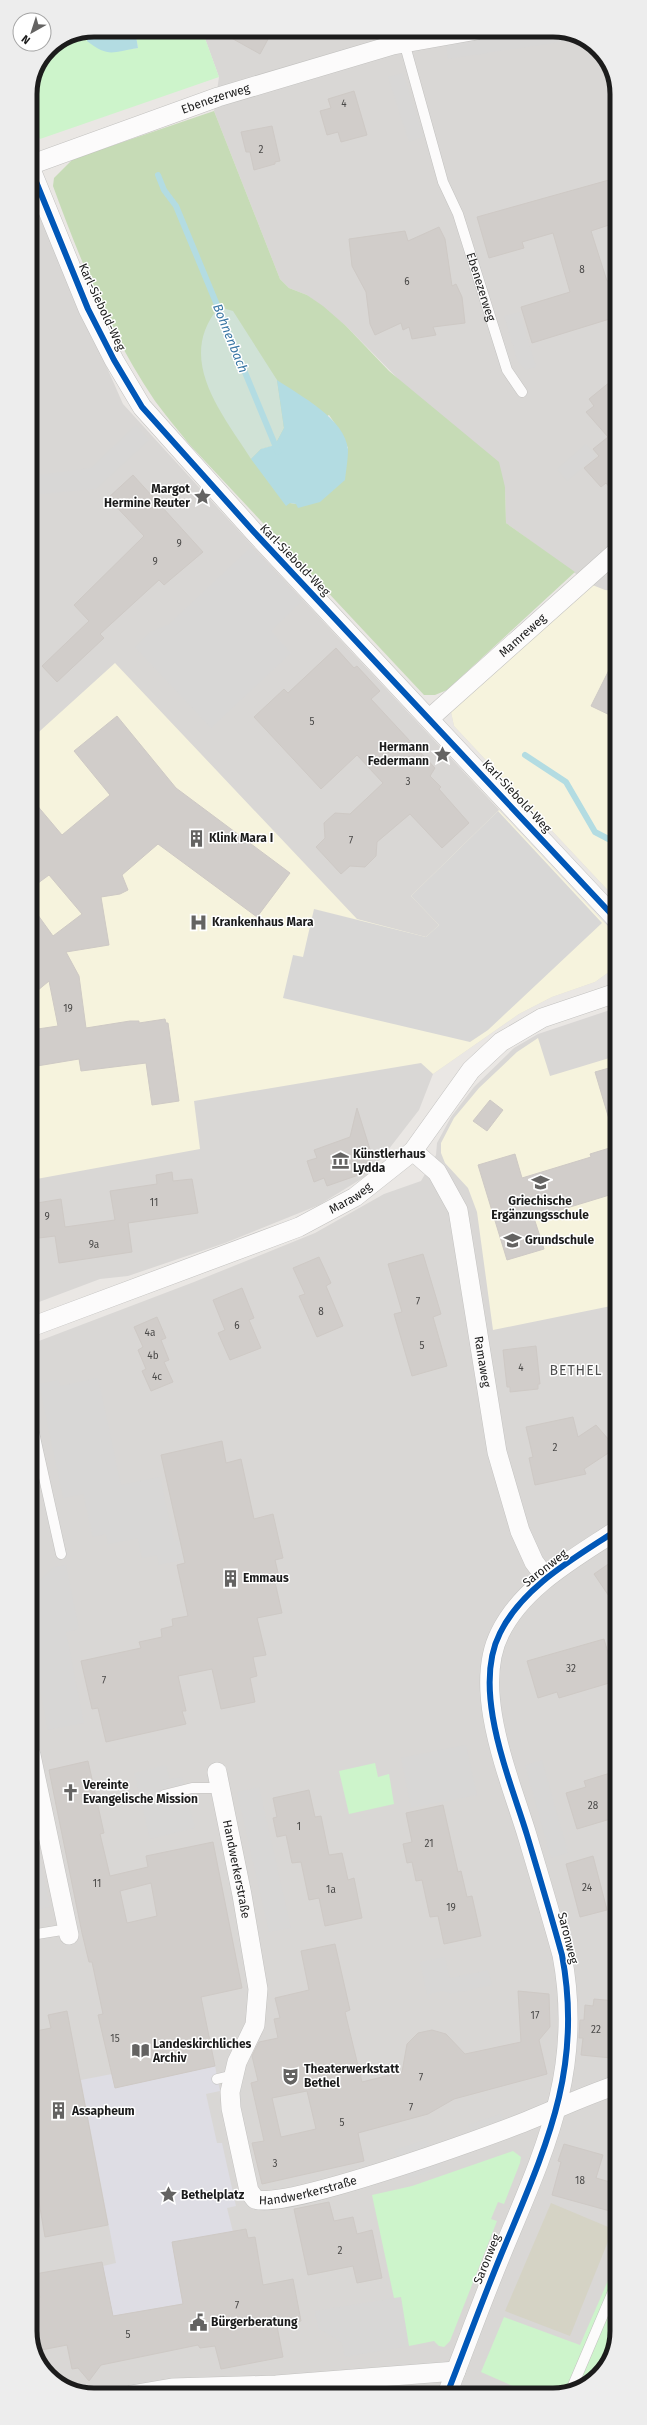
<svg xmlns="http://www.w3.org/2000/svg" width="647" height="2425" font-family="'Fira Sans',sans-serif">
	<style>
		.residential { fill: #d9d7d5 }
		.education { fill: #f6f3dd }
		.religious { fill: #d8d7d6 }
		.construction { fill: #d5d3c5 }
		.forest { fill: #c6dbb6; fill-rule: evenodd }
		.wetland { fill: #d0e2d6 }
		.park { fill: #cdf4cb }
		.plaza { fill: #dedde4 }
		.water { fill: #b3dce2 }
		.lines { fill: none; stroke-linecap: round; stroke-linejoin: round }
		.stream { stroke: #b3dce2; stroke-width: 6 }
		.building { fill: #d1cdca; stroke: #cec9c5; fill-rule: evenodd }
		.service-casing { stroke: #c3c2c0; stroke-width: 11 }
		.minor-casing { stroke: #c3c2c0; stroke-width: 20 }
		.service { stroke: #fcfbfb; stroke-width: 10 }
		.minor { stroke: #fcfbfb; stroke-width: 19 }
		.cycleway-casing { stroke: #fff; stroke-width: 8 }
		.cycleway { stroke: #0057b8; stroke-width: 6 }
		.labels { text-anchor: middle; stroke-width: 3; stroke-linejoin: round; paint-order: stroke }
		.number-label { font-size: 10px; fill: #4a4948 }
		.street-label { font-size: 12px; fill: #1c1c1c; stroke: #fff }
		.poi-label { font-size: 12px; font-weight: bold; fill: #1c1c1c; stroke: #fff; text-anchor: start }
		.water-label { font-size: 13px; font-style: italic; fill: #3a77a4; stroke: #fff }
		.quarter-label { font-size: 14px; letter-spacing: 1px; fill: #4f4f4f; stroke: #fff }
		.rim { fill: none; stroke: #1c1c1c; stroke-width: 5 }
	</style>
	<rect width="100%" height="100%" fill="#eae7e4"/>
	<g class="residential">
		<polygon points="202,30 561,31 595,46 616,82 616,899 454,726 451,712 590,584 506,523 505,487 346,326 307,295 289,288 280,279 214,111 219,77"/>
		<polygon points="30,193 123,404 250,543 616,935 616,967 595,982 552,997 519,1014 433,1074 419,1110 385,1154 366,1176 319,1205 225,1243 128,1276 100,1279 31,1305"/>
		<polygon points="616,1008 617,2331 604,2370 565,2394 90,2395 52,2379 31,2343 31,1344 194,1282 315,1233 384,1194 421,1181 436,1155 437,1143 451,1117 474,1087 514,1048 538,1034"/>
	</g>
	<g class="education">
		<polygon points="590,584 605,590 616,591 616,899 454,726 451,712 461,701"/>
		<polygon points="115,663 357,919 426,937 439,925 411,896 499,810 616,935 616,967 595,982 552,997 519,1014 433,1074 421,1063 194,1101 200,1149 31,1180 30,740"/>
		<polygon points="538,1038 550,1076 616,1056 616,1305 493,1330 477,1212 468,1188 445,1163 441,1153 441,1143 454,1118 479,1088 517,1052"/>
	</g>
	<g class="religious">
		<polygon points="541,31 561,31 566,33 567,41 448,59 446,45"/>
		<polygon points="403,73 424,137 409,142 388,77"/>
		<polygon points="520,312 536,367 526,370 518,362 504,316"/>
		<polygon points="136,425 149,440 96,489 30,495 30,476 91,468"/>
		<polygon points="586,444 597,456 567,481 557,469"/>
		<polygon points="251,547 302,601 271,631 291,653 211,728 135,647 150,632 169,624"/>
		<polygon points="498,811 602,923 488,1030 470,1042 283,998 293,955 303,957 314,909 426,937 439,925 411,896"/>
		<polygon points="98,1378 121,1485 160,1477 174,1541 187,1539 191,1558 159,1565 157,1555 142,1558 138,1538 108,1544 106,1534 93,1537 83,1494 63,1498 39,1384 59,1380 60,1386"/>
		<polygon points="66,1565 79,1629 66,1632 84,1723 48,1730 31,1645 31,1585 36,1584 54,1567"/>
		<polygon points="466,1745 477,1795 411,1808 401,1758"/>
		<polygon points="542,1760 568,1853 551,1858 525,1765"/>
		<polygon points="166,1765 170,1779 182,1777 195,1828 150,1839 134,1773"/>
		<polygon points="259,1787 291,1928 269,1932 237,1792"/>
		<polygon points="31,1816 50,1907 36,1910 31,1884"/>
		<polygon points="445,1957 450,1978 488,1970 492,1985 451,1994 443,1991 427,1995 420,1962"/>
		<polygon points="500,2114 503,2120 471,2131 468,2125"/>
		<polygon points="427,2139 429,2146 397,2156 394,2150"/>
		<polygon points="439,2161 441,2168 409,2179 407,2172"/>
		<polygon points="401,2297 409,2346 345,2357 342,2343 318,2328 315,2311"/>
		<polygon points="45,2355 50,2376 38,2356"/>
	</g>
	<polygon class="construction" points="551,2203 613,2229 570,2336 505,2311"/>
	<path class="forest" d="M214 111 280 279 289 288 307 295 323 306 346 326 389 371 499 462 505 487 506 523 575 572 447 690 435 695H424L189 444C178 430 166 416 155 401 111 336 80 260 53 186L54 178 73 159ZM329 415 340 431 348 448 296 504 290 503 261 449 275 445Z"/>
	<path class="wetland" d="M219 307 233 311 277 380 284 428 275 445 261 449 251 459C222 413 175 359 219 307Z"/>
	<g class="park">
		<polygon points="135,30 202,30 219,77 40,139 30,121 30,94 49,49 88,33 88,41 123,50 138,48"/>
		<polygon points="375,1763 378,1777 389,1774 394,1804 349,1814 339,1771"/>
		<polygon points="513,2151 521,2157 520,2163 504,2204 498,2202 491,2219 497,2221 450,2341 444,2347 439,2346 434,2341 409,2346 401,2297 394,2298 372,2195 412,2186"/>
		<polygon points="613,2269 617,2271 617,2331 604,2370 565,2394 531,2394 481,2372 504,2317 580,2345"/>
	</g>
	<polygon class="plaza" points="215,2066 220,2091 206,2094 217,2143 222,2143 236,2206 227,2208 233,2232 172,2243 181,2294 191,2302 113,2316 103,2266 116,2263 81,2080 112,2074 115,2088"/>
	<g class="water">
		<path d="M94 30H135L138 48C112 52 109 58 87 41L88 33Z"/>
		<path d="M277 380C299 395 346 419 348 450 348 459 346 471 345 480L320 502 298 508 296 504 290 503 286 506 251 459 261 449 275 445 284 428Z"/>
	</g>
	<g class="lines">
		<g class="stream">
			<polyline points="158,175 164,190 176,206 278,452"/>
			<polyline points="525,755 566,782 595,832 616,843"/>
		</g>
	</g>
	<g class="building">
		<polygon points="217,30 273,30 260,54"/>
		<polygon points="354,91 367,135 341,142 338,132 327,135 320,111 331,108 328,99"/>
		<polygon points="272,126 280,161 275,162 275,164 254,170 250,152 246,152 241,132"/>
		<polygon points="616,178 616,220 609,222 609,225 591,231 607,281 616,279 616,317 532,343 521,307 570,292 553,233 522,242 524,248 489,258 477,217"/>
		<polygon points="439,227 445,239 452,286 456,284 462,297 465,323 433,327 436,335 412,339 409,327 403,330 401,323 375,335 370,324 366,292 352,266 349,239 405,231 408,241"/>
		<polygon points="616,377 616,495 606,483 601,487 584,468 599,456 593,449 608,437 586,412 594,406 589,399"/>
		<polygon points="133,475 203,552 164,585 159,580 100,634 104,638 57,682 42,666 89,621 74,605 144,536 108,498"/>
		<polygon points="336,648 354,668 357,666 380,691 371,699 435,768 430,776 441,787 439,789 469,823 442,848 410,814 377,842 376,856 365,867 350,866 341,874 316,847 325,838 324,823 335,813 350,814 383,783 357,755 321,789 254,717 284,689 288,693"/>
		<polygon points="616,656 616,718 591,706"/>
		<polygon points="117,716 176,788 290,873 257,917 158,844 122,875 128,890 120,894 101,897 109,945 66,952 79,976 86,1028 130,1021 139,1021 139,1023 165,1019 166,1023 168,1023 179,1101 152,1105 146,1063 81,1071 79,1059 31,1067 31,1030 58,1026 49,981 31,996 30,904 53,936 82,914 49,875 30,889 30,797 62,835 110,795 74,751"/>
		<polygon points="616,1066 616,1128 612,1129 595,1072"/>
		<polygon points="490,1100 503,1110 487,1131 473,1121"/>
		<polygon points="357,1108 373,1159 367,1161 370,1171 327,1186 324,1178 314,1182 307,1161 317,1158 314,1150 350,1137"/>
		<polygon points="616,1146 616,1193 534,1218 544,1249 507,1260 478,1165 515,1154 522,1178 591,1157 590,1154"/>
		<polygon points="172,1172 173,1181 192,1179 198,1213 128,1223 132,1252 59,1263 55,1236 31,1239 31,1204 61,1199 65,1227 115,1220 110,1191 157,1184 156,1175"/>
		<polygon points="423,1254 441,1314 433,1317 447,1366 412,1376 394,1314 402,1312 388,1264"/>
		<polygon points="319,1257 331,1283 326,1286 343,1326 317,1337 299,1296 305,1294 293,1268"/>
		<polygon points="242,1288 254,1318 249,1320 261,1348 230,1360 218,1333 225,1330 213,1300"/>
		<polygon points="157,1317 166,1338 161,1340 169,1360 164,1362 173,1382 151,1391 142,1371 146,1369 138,1350 143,1347 134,1327"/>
		<polygon points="536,1346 540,1384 538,1384 538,1389 510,1392 510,1387 507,1387 503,1350"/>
		<polygon points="573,1417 578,1437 596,1425 616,1448 584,1469 586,1474 535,1485 529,1458 533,1457 526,1427"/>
		<polygon points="222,1441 226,1463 241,1459 254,1519 273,1514 283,1558 275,1560 280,1581 275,1582 282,1613 257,1618 266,1655 253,1657 257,1676 250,1678 255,1702 221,1709 212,1669 178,1676 186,1711 182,1711 186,1724 106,1742 98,1708 92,1709 81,1661 141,1648 139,1642 162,1637 161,1629 173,1626 172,1619 188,1616 177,1565 185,1563 161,1455"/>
		<polygon points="617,1558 617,1608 594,1574"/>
		<polygon points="604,1639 616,1681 559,1698 557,1692 538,1698 527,1661"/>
		<path d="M88 1761 104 1833 100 1834 110 1876 148 1867 146 1856 213 1842 242 1988 201 1997 215 2066 115 2088 98 2015 103 2014 92 1962H89L82 1933 49 1770ZM151 1883 157 1916 127 1923 120 1891Z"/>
		<polygon points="617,1771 617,1817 577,1829 566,1793 586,1787 584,1781"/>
		<polygon points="309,1790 315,1817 321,1816 329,1855 342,1853 348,1880 354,1878 362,1918 325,1926 319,1898 309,1900 301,1862 292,1863 286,1835 277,1837 273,1818 277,1817 273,1798"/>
		<polygon points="443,1805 458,1872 461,1871 467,1897 472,1896 481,1936 444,1944 438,1916 430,1917 422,1880 416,1881 412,1862 407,1863 403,1844 412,1842 406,1813"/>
		<polygon points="593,1856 607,1910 580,1917 566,1864"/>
		<path d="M335 1944 350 2010 345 2012 362 2082 402 2072 407 2044 418 2033 432 2030 446 2034 465 2054 521 2042 518 1991 549 1994 550 2027 539 2040 547 2074 454 2099 428 2114 358 2133 364 2161 262 2184 252 2143 264 2141 251 2083 258 2081 252 2056 259 2042 278 2038 274 2019 280 2018 275 1998 309 1990 301 1951ZM307 2091 316 2129 281 2137 272 2098Z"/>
		<polygon points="594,1999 616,2001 611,2058 581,2055 583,2038 579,2038 580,2020 584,2020 585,2005 593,2006"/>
		<polygon points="67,2011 108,2225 45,2237 31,2155 31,2141 34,2141 31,2125 31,2032 51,2028 48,2015"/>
		<polygon points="564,2144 603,2155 596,2178 617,2184 617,2213 552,2195 561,2162 558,2161"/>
		<polygon points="329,2202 334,2221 353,2217 357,2234 372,2230 382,2278 357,2283 353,2266 308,2275 294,2209"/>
		<polygon points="246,2229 248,2238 255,2237 263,2285 293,2279 301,2321 277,2326 283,2357 221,2369 215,2346 200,2348 198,2345 101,2365 89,2381 78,2368 72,2369 67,2345 36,2351 31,2343 31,2299 40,2298 35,2274 102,2262 113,2316 183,2304 172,2242"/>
	</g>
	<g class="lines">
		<defs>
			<g id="service">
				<path id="s1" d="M404 42 443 182 458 214 507 370 522 392"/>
				<polyline points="31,1419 61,1554"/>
				<polyline points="164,1795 192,1788 220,1788"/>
				<polyline points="31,1935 68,1929"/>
				<polyline points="217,2079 234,2075"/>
				<polyline points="571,2390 617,2282"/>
			</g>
			<g id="minor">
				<path id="s2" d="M30 165 218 97 393 45 477 30"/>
				<polyline points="30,167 88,309 114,360 142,407 254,532 616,919"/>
				<path id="s3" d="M430 718 616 552"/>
				<path id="s4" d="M413 1151 437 1172 458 1210 497 1452 520 1531 534 1562 546 1578"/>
				<path id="s5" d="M31 1327 299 1227 355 1197 413 1151 471 1070 501 1042 542 1018 616 993"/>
				<polyline points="31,1755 69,1935"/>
				<path id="s6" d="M217 1772 242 1895 258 1989 255 2025 237 2062 230 2092 231 2108 249 2191 255 2199C280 2212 490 2136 527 2121 557 2109 586 2095 617 2085"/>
				<path d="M447 2394C465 2348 482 2301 501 2255 544 2151 584 2071 562 1955 551 1915 539 1875 527 1835 510 1779 471 1690 500 1633 523 1586 575 1558 617 1530"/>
				<polyline points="131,2395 172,2388 276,2385 456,2371"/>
			</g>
		</defs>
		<use href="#service" class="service-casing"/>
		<use href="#minor" class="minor-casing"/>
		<use href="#service" class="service"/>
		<use href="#minor" class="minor"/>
		<defs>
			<g id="cycleway">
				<polyline points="30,167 88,309 114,360 142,407 254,532 616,919"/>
				<path d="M447 2394C465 2348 482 2301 501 2255 544 2151 584 2071 562 1955 551 1915 539 1875 527 1835 510 1779 471 1690 500 1633 523 1586 575 1558 617 1530"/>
			</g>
		</defs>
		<use href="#cycleway" class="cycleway-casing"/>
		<use href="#cycleway" class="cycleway"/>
	</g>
	<defs>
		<symbol id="sight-bare" viewBox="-9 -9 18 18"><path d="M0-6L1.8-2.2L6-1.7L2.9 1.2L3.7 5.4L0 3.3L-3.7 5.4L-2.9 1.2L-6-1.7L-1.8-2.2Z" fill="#646362" stroke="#fff" stroke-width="2.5" paint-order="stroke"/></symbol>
		<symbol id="building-bare" viewBox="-9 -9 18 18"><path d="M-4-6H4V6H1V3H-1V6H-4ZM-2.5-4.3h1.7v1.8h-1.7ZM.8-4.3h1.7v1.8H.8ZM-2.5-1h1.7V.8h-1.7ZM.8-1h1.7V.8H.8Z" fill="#646362" stroke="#fff" stroke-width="2.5" paint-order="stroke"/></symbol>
		<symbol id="hospital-bare" viewBox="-9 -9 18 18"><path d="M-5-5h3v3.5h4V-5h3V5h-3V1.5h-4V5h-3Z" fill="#646362" stroke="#fff" stroke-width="2.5" paint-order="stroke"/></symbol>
		<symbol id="museum-bare" viewBox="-9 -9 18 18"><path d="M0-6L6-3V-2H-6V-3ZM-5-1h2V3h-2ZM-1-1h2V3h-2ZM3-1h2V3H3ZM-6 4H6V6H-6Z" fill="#646362" stroke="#fff" stroke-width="2.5" paint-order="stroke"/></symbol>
		<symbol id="school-bare" viewBox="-9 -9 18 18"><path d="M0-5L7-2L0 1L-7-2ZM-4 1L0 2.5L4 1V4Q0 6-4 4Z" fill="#646362" stroke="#fff" stroke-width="2.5" paint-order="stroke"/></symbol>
		<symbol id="church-bare" viewBox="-9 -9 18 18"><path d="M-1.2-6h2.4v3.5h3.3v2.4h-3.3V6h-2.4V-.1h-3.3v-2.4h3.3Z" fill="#646362" stroke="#fff" stroke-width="2.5" paint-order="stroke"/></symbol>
		<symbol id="library-bare" viewBox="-9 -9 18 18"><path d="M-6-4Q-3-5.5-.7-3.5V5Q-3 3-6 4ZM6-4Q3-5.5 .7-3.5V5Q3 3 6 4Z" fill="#646362" stroke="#fff" stroke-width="2.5" paint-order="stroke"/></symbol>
		<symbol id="theatre-bare" viewBox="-9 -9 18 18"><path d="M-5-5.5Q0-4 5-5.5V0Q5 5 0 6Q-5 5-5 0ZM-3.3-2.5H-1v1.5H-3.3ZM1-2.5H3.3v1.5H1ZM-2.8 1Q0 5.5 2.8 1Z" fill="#646362" stroke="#fff" stroke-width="2.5" paint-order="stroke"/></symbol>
		<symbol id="civic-bare" viewBox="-9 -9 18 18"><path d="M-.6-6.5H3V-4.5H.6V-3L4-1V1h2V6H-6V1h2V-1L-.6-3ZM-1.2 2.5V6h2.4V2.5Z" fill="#646362" stroke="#fff" stroke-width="2.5" paint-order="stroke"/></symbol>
	</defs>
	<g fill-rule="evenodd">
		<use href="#sight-bare" x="190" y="484" width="25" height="25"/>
		<use href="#sight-bare" x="430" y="742" width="25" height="25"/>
		<use href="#building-bare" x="184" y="826" width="25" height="25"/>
		<use href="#hospital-bare" x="186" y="910" width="25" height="25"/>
		<use href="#museum-bare" x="328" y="1148" width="25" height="25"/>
		<use href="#school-bare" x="528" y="1170" width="25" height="25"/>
		<use href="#school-bare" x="500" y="1228" width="25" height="25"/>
		<use href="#building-bare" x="218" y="1566" width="25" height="25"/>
		<use href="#church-bare" x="58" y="1780" width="25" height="25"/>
		<use href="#library-bare" x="128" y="2038" width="25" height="25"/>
		<use href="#theatre-bare" x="278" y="2064" width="25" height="25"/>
		<use href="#building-bare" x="46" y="2098" width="25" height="25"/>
		<use href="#sight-bare" x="156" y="2182" width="25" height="25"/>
		<use href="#civic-bare" x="186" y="2310" width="25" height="25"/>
	</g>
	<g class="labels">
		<g class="number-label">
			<text x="344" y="107">4</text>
			<text x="261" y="153">2</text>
			<text x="582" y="273">8</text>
			<text x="407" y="285">6</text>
			<text x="179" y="547">9</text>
			<text x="155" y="565">9</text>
			<text x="312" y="725">5</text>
			<text x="408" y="785">3</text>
			<text x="351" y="844">7</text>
			<text x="68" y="1012">19</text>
			<text x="154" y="1206">11</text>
			<text x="47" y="1220">9</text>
			<text x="94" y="1248">9a</text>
			<text x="418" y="1305">7</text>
			<text x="321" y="1315">8</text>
			<text x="237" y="1329">6</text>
			<text x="150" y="1336">4a</text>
			<text x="422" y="1349">5</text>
			<text x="153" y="1359">4b</text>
			<text x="521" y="1371">4</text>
			<text x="157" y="1380">4c</text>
			<text x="555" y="1451">2</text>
			<text x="571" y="1672">32</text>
			<text x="104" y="1684">7</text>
			<text x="593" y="1809">28</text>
			<text x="299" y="1830">1</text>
			<text x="429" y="1847">21</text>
			<text x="97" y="1887">11</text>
			<text x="587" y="1891">24</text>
			<text x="331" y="1893">1a</text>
			<text x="451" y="1911">19</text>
			<text x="535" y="2019">17</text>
			<text x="596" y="2033">22</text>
			<text x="115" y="2042">15</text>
			<text x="421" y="2081">7</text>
			<text x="411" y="2111">7</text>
			<text x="342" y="2126">5</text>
			<text x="275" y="2167">3</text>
			<text x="580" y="2184">18</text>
			<text x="340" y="2254">2</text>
			<text x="237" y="2309">7</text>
			<text x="128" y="2338">5</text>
		</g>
		<g class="street-label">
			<text dy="4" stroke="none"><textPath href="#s2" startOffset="197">Ebenezerweg</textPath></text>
			<text dy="4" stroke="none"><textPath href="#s1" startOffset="257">Ebenezerweg</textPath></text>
			<text transform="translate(102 307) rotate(65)" y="4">Karl-Siebold-Weg</text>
			<text transform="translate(295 560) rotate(46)" y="4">Karl-Siebold-Weg</text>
			<text dy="4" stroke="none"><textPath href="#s3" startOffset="124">Mamreweg</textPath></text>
			<text transform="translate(517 796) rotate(47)" y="4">Karl-Siebold-Weg</text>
			<text dy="4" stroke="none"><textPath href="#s5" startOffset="345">Maraweg</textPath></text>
			<text dy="4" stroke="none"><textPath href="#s4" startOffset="229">Ramaweg</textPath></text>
			<text transform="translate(545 1568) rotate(-38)" y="4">Saronweg</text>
			<text dy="4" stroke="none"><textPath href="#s6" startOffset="99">Handwerkerstraße</textPath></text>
			<text transform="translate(568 1938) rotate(76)" y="4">Saronweg</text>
			<text dy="4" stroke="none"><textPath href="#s6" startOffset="494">Handwerkerstraße</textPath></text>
			<text transform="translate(487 2259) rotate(-68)" y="4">Saronweg</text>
		</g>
		<g class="poi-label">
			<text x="190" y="493" text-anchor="end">Margot<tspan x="190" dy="14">Hermine Reuter</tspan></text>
			<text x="429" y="751" text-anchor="end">Hermann<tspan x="429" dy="14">Federmann</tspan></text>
			<text x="209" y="842">Klink Mara I</text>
			<text x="212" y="926">Krankenhaus Mara</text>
			<text x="353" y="1158">Künstlerhaus<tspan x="353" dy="14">Lydda</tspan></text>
			<text x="540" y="1205" text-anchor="middle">Griechische<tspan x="540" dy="14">Ergänzungsschule</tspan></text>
			<text x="525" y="1244">Grundschule</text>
			<text x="243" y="1582">Emmaus</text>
			<text x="83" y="1789">Vereinte<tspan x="83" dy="14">Evangelische Mission</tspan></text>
			<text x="153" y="2048">Landeskirchliches<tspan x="153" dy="14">Archiv</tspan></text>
			<text x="304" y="2073">Theaterwerkstatt<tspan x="304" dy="14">Bethel</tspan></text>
			<text x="72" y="2115">Assapheum</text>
			<text x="181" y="2199">Bethelplatz</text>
			<text x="211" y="2326">Bürgerberatung</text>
		</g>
		<g class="water-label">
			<text transform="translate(231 338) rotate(68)" y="5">Bohnenbach</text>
		</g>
		<g class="quarter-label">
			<text x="576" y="1375">BETHEL</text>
		</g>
	</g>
	<path d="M0 0H647V2425H0ZM94 37H553A57 57 0 0 1 610 94V2331A57 57 0 0 1 553 2388H94A57 57 0 0 1 37 2331V94A57 57 0 0 1 94 37Z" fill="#ededed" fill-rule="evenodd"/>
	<path class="rim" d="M94 37H553A57 57 0 0 1 610 94V2331A57 57 0 0 1 553 2388H94A57 57 0 0 1 37 2331V94A57 57 0 0 1 94 37Z"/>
	<g transform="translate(32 32) rotate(219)"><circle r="19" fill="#ffffff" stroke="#a4a4a4"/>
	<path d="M0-3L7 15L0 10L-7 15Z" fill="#646362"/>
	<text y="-6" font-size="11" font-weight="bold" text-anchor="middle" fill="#1c1c1c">N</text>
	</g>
</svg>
